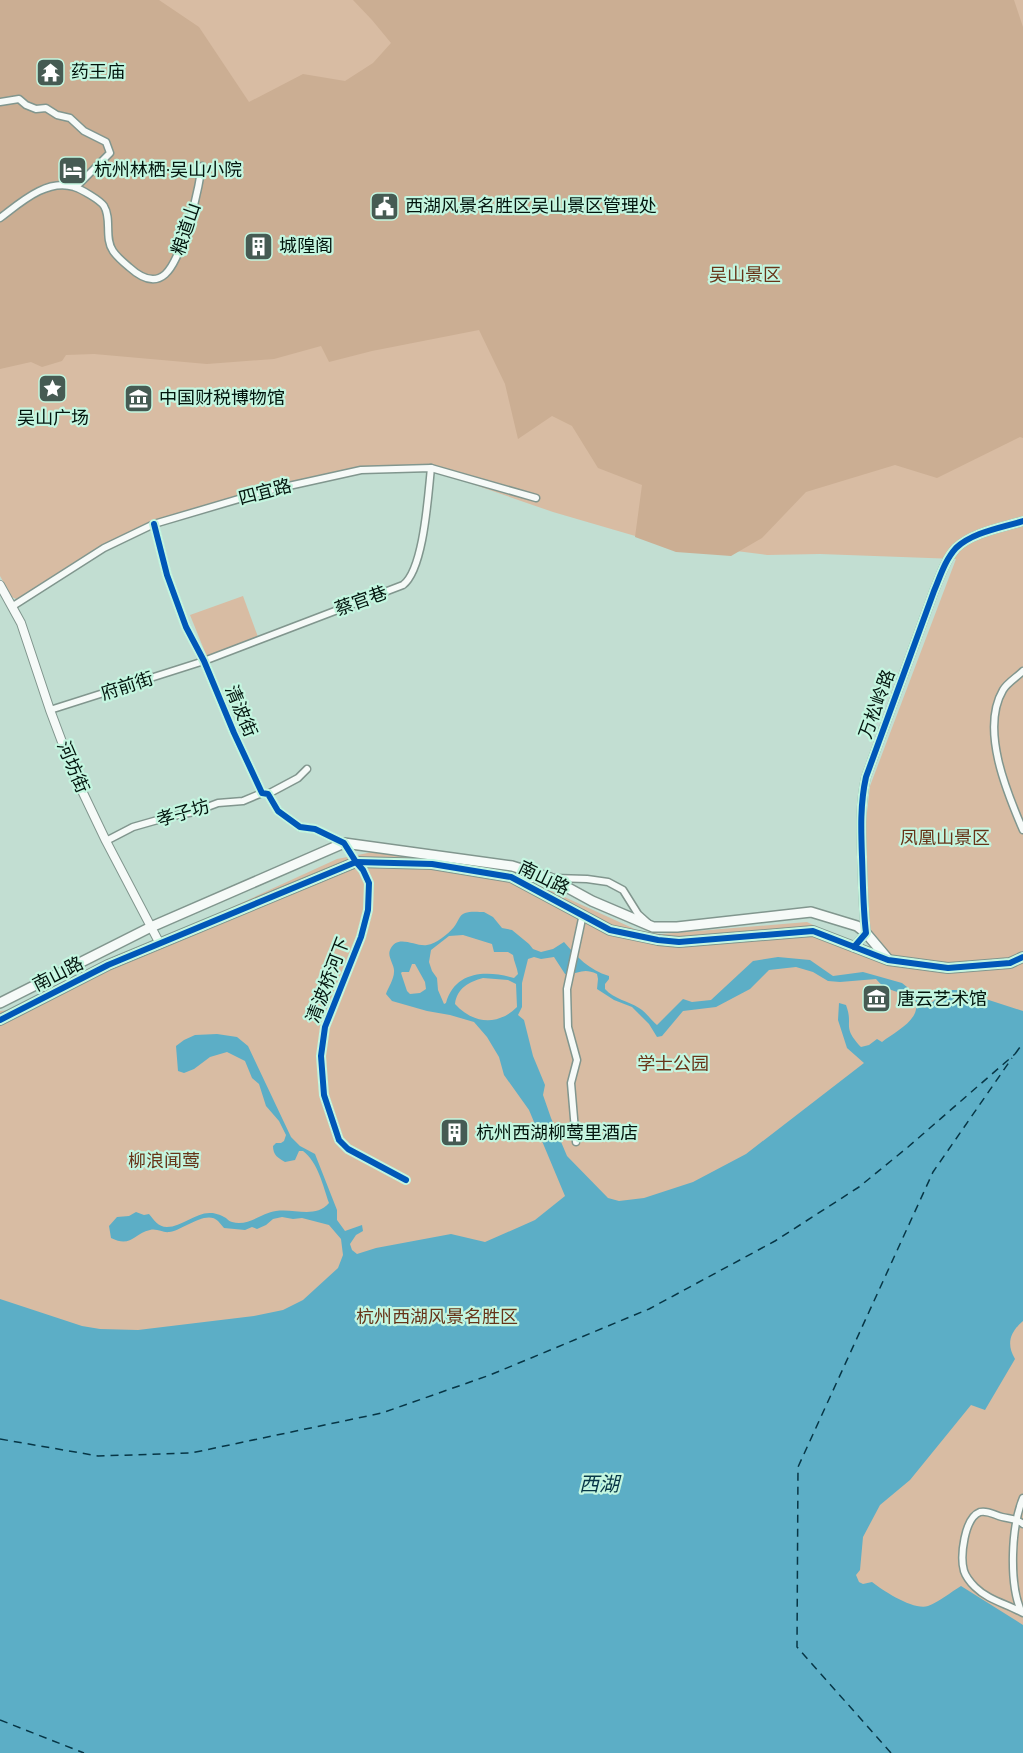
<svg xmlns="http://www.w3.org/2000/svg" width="1023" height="1753" font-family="Manrope,'Noto Sans SC',sans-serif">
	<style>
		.green { fill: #d8bca3 }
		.forest { fill: #cbae93 }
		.water { fill: #5caec6; fill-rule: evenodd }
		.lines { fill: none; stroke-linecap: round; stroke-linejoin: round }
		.ferry { stroke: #073646; stroke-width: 1.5; stroke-dasharray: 8 6; stroke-linecap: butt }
		.minor-casing { stroke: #81968e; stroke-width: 9 }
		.tertiary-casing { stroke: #81968e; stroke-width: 10 }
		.primary-casing { stroke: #81968e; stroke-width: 12 }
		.minor { stroke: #f6faf8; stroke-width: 6 }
		.tertiary { stroke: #f6faf8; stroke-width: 8 }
		.primary { stroke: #f6faf8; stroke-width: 9 }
		.cycleway-casing { stroke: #c4f6e0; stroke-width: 10 }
		.cycleway { stroke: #0057b8; stroke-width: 6 }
		.labels { text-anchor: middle; stroke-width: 4.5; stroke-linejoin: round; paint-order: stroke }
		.poi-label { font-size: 18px; fill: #03150e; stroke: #c4f6e0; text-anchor: start }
		.street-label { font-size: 18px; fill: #03150e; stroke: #c4f6e0 }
		.park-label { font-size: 18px; fill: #673418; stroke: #c4f6e0 }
		.water-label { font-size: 20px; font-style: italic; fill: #073646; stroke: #c4f6e0 }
	</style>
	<rect width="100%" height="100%" fill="#c2ded2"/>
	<g class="green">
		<polygon points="0,0 1023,0 1023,1753 0,1753 0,1011 8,1010 337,859 373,852 503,869 639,931 661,934 807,922 870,953 864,892 865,830 870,786 956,559 820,554 767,555 649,540 553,512 449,476 418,467 327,475 126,535 22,602 12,597 0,576"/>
		<polygon points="243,596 258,637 207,657 190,615"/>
	</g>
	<polygon class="forest" points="0,0 159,0 199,27 249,102 303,74 345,81 373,63 391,43 372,20 353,0 1014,0 1023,27 1023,438 1020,437 937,478 895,465 806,492 762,538 731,556 676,552 635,537 642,485 598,468 572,426 552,416 518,439 505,384 479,330 372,351 329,362 321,346 274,359 207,364 94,354 66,355 62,361 42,367 31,362 0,369"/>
	<path class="water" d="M484 912 493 917 502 928 512 930 529 944 533 949 541 952 553 949 564 942C577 957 589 970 609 976V979L605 984V989C614 999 628 1001 639 1008 646 1012 651 1020 657 1025L683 999 692 1002 711 1000 753 961 778 957 810 960 833 976 863 972 902 983 917 995 921 1006 925 1008 947 990H958L1023 1011V1321C1010 1332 1006 1344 1015 1359L985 1410 971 1405 910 1480 880 1505 863 1537 860 1570 856 1575 859 1582 863 1584 872 1582C883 1591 915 1611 928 1606 939 1602 951 1592 961 1586L1023 1625V1753H0V1299L82 1326 100 1329 138 1330 254 1316 283 1310 303 1300 338 1268 343 1255 341 1239 329 1225 302 1218 293 1219 282 1217 273 1219 266 1225 257 1229 252 1227 245 1230 224 1228C222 1226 220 1223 218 1221 206 1209 182 1231 169 1232 163 1233 157 1228 150 1230 133 1234 131 1248 111 1238L109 1226 117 1217 129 1216 136 1212 144 1215 149 1214C154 1220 158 1227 167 1227 182 1227 196 1212 211 1213 214 1213 221 1215 224 1217 227 1218 228 1221 232 1222 248 1227 261 1213 276 1211 294 1208 315 1219 329 1203 323 1186 318 1162 303 1151H299L295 1160 285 1162C278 1158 273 1155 273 1146L276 1143H281L284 1141 286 1135 279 1121 266 1106 259 1084 252 1078 245 1061 227 1052 210 1057 194 1069 184 1073 178 1071 176 1046 184 1040 195 1035 217 1034 237 1037 248 1046 291 1137 300 1146 315 1154 337 1210V1220L345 1231 362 1225 363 1231 356 1235 350 1244 352 1250 357 1254 376 1248 451 1234 485 1242 535 1220 565 1196 529 1110 504 1075 499 1057 487 1037 474 1022 450 1015 427 1011 392 1001 386 994C388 988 394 979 394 972 395 965 387 957 390 950 397 933 415 947 427 945 436 944 448 934 454 927 458 922 459 915 465 913 470 911 479 912 484 912ZM463 935 492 944 494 952H508L513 955C514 962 517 967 518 974L514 978C486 970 455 971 446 1003L444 1004 438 990 437 978 432 971 429 962 431 950 449 936ZM534 957 541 959 554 957 565 974C579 975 582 967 597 974L598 979 597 989 614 1000 632 1007 649 1024 657 1037 662 1036 683 1011 716 1007 750 989 769 970 796 967 813 972 828 981 840 982 876 979C885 991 901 992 914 997L917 1005C916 1008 916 1012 914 1015 908 1026 892 1034 882 1042L877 1039 869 1045 861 1047C841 1026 854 1026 846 1005L839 1003 838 1020 847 1048 864 1063 746 1154 693 1182 644 1198 619 1201 608 1198 567 1156 551 1118 543 1095 545 1085 533 1056 524 1020 518 1015 522 1007V983L528 959ZM412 964H415L425 982 426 989 420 993 410 994 407 991 401 973 402 972H409ZM483 978 508 980 516 984 517 1007C498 1026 473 1024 455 1004 457 988 469 982 483 978Z"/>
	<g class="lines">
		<g class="ferry">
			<polyline points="1015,1054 1023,1043"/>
			<polyline points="0,1439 98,1456 191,1453 382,1413 490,1375 649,1309 775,1241 859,1187 908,1147 1015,1054"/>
			<polyline points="0,1720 84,1753"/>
			<polyline points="891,1753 797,1647 798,1467 933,1172 1012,1058"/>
		</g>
		<defs>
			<g id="minor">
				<polyline points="0,102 19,99 26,105 36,109 46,108 57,115 70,118 84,131 106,142 110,153 76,187"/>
				<path d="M0 218C20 203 47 178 74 187 81 189 100 200 104 206 112 219 104 238 113 251 117 257 123 262 129 267 162 297 174 266 184 238 193 214 198 191 202 166"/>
				<polyline points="154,524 167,575 186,627 204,661 234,733 262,793 268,794 278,811 300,827 315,829 344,843 356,862 363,870 369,883 368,910 361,937 325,1027 321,1056 324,1095 339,1140 348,1149 406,1180"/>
				<polyline points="13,606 104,548 154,524 266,491 361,470 431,468 536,498"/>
				<path d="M1023 671C1017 677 1007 683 1003 690 980 729 1007 793 1023 830"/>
				<path d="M50 710 204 661 403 585C424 569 428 495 431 468"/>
				<polyline points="268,794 298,778 307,769"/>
				<polyline points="106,841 133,827 168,817 194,812 218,803 243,801 262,793"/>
				<polyline points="554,878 587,879 608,882 623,890 638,914 648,923"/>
				<polyline points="518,879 543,879"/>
				<polyline points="576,1142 571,1083 577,1060 568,1027 567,989 583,914"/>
				<path d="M1023 1524C1016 1518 1010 1519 1002 1517 994 1515 988 1510 980 1512 964 1518 960 1557 964 1571 966 1577 970 1582 975 1587 988 1600 1007 1604 1023 1613"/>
				<path d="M1021 1611C1009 1583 1011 1527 1023 1498"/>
			</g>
			<g id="tertiary">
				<polyline points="0,585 21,623 50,710 74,774 106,841 160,944"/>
				<path d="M854 947 866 933C863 908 863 883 862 857 861 830 860 804 866 777L934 591C940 577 945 560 956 548 973 532 1001 528 1023 521"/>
			</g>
			<g id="primary">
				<polyline points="0,1003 151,927 344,843 512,866 550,878 592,901 653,927 677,927 811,912 857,926 866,933 887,958"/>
				<polyline points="0,1020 108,965 356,862 432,864 511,877 610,930 658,940 679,942 813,931 888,960 948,968 1010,963 1023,957"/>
			</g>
		</defs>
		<use href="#minor" class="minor-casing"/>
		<use href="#tertiary" class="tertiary-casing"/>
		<use href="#primary" class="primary-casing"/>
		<use href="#minor" class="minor"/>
		<use href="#tertiary" class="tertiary"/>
		<use href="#primary" class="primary"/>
		<defs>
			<g id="cycleway">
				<polyline points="154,524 167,575 186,627 204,661 234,733 262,793 268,794 278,811 300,827 315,829 344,843 356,862 363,870 369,883 368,910 361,937 325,1027 321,1056 324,1095 339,1140 348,1149 406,1180"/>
				<path d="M854 947 866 933C863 908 863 883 862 857 861 830 860 804 866 777L934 591C940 577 945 560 956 548 973 532 1001 528 1023 521"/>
				<polyline points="0,1020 108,965 356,862 432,864 511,877 610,930 658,940 679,942 813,931 888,960 948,968 1010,963 1023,957"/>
			</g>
		</defs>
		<use href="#cycleway" class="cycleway-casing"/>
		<use href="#cycleway" class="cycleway"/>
	</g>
	<defs>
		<symbol id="temple-square" viewBox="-11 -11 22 22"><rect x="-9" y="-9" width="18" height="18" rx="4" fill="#465b53" stroke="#c4f6e0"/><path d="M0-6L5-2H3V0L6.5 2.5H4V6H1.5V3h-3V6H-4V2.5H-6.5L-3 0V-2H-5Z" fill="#fff"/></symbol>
		<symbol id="hotel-square" viewBox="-11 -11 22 22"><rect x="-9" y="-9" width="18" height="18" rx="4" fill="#465b53" stroke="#c4f6e0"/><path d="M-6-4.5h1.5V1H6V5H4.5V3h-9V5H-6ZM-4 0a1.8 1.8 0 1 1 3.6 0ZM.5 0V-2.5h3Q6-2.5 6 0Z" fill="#fff"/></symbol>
		<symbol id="civic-square" viewBox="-11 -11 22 22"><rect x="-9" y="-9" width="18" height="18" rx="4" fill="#465b53" stroke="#c4f6e0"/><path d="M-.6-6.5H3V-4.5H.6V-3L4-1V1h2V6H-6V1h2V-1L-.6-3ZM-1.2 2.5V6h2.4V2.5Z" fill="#fff"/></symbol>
		<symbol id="building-square" viewBox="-11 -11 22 22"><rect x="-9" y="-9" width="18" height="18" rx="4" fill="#465b53" stroke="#c4f6e0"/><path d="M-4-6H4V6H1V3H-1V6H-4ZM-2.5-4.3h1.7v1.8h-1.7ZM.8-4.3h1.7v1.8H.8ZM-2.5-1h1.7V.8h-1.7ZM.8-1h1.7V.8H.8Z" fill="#fff"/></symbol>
		<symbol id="sight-square" viewBox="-11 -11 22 22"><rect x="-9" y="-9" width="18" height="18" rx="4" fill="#465b53" stroke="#c4f6e0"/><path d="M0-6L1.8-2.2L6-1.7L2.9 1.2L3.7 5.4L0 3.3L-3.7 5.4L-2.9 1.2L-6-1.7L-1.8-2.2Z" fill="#fff"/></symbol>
		<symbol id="museum-square" viewBox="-11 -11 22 22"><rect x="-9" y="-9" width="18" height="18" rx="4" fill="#465b53" stroke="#c4f6e0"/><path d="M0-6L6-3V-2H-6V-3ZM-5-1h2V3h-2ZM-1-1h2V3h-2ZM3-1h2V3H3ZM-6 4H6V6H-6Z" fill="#fff"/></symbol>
	</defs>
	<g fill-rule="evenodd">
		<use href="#temple-square" x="34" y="56" width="33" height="33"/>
		<use href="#hotel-square" x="56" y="154" width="33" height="33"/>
		<use href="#civic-square" x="368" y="190" width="33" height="33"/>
		<use href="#building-square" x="242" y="230" width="33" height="33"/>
		<use href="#sight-square" x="36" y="372" width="33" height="33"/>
		<use href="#museum-square" x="122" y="382" width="33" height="33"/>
		<use href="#museum-square" x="860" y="982" width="33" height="33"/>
		<use href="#building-square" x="438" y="1116" width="33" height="33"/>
	</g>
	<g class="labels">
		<g class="poi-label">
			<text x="71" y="78">药王庙</text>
			<text x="94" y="176">杭州林栖·吴山小院</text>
			<text x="405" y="212">西湖风景名胜区吴山景区管理处</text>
			<text x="279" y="252">城隍阁</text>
			<text x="159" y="404">中国财税博物馆</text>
			<text x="53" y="424" text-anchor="middle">吴山广场</text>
			<text x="897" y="1005">唐云艺术馆</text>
			<text x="476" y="1139">杭州西湖柳莺里酒店</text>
		</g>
		<g class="street-label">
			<text transform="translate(186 229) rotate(-71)" y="6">粮道山</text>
			<text transform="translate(265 492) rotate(-15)" y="6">四宜路</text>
			<text transform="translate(361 601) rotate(-20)" y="6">蔡官巷</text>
			<text transform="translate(127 686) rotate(-18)" y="6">府前街</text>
			<text transform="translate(877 704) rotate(-70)" y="6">万松岭路</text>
			<text transform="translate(241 711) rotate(67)" y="6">清波街</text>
			<text transform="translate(73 767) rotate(67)" y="6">河坊街</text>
			<text transform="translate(183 813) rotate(-16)" y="6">孝子坊</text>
			<text transform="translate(544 878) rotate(26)" y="6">南山路</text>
			<text transform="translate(58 974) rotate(-27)" y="6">南山路</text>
			<text transform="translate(328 980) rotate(-69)" y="6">清波桥河下</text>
		</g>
		<g class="park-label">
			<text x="745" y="281">吴山景区</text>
			<text x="945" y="844">凤凰山景区</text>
			<text x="673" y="1070">学士公园</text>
			<text x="164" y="1167">柳浪闻莺</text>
			<text x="437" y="1323">杭州西湖风景名胜区</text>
		</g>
		<g class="water-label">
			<text x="599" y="1491">西湖</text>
		</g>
	</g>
</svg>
